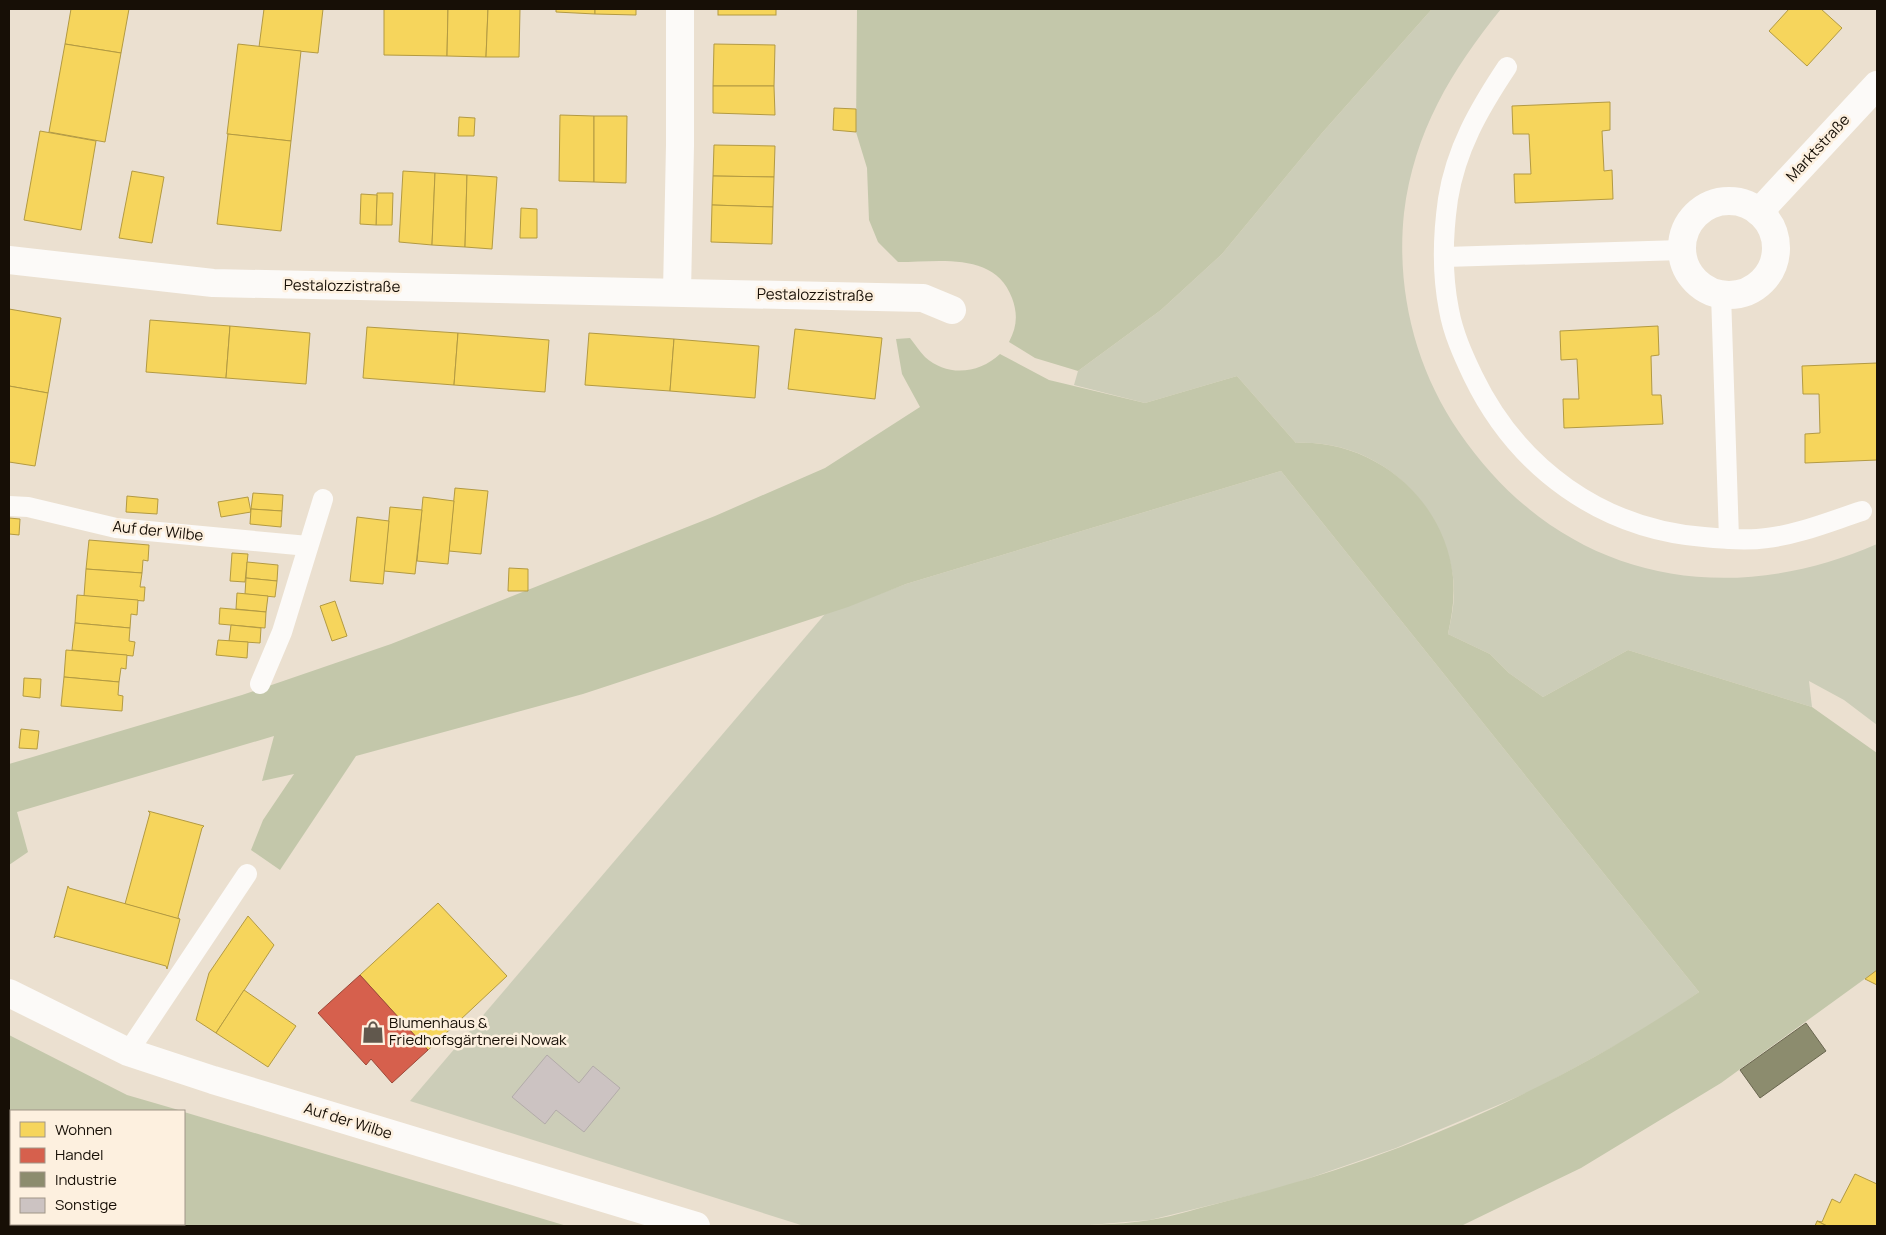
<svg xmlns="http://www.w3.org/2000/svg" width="1886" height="1235" font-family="Manrope,sans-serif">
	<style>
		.green { fill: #cccdb8 }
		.forest { fill: #c3c7aa }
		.homes { fill: #f6d55c; stroke: #b39a42 }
		.shops { fill: #d6604d; stroke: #9d4838 }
		.industry { fill: #8c8c6e; stroke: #69664f }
		.building { fill: #ccc3c2; stroke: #b2aba9 }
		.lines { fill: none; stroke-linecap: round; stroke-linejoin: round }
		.lane { stroke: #fcfaf8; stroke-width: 20 }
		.street { stroke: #fcfaf8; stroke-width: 28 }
		.labels { text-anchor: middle; stroke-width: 5; stroke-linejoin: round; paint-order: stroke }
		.street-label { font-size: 15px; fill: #170f06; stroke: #fdf0df }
		.poi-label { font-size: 15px; fill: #170f06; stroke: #fdf0df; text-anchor: start }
	</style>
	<rect width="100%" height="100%" fill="#ebe0d0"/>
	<g class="green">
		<path d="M1432 9H1501C1451 71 1414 132 1404 213 1396 290 1415 368 1459 432 1558 577 1719 613 1877 544V725L1844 700 1809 681 1812 707 1628 650 1543 697 1509 673 1490 654 1448 634C1452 616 1456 596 1453 577 1442 499 1376 439 1296 443L1237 376 1145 403 1074 385 1078 371 1161 310 1222 254 1322 133Z"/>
		<polygon points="1281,471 1699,992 1651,1026 1534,1090 1396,1148 1284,1187 1150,1220 1078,1226 804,1226 410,1101 825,614 906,584"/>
	</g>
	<g class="forest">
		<path d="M857 9H1432L1322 133 1222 254 1161 310 1078 371 1035 358 1009 342C1017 327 1018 314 1012 298 995 251 938 262 898 262L878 242 869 220 867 168 856 132Z"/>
		<path d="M910 338C915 344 919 351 925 357 947 377 979 374 1000 354L1049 380 1145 403 1237 376 1296 443C1374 439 1445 499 1453 577 1455 597 1452 615 1448 634L1490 654 1509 673 1543 697 1628 650 1812 707 1877 753V970L1721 1083 1581 1168 1461 1226H1078C1102 1224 1127 1224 1150 1220 1176 1216 1202 1207 1227 1201 1393 1160 1558 1089 1699 992L1281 471 906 584 848 607 583 694 356 756 280 870 251 850 263 820 294 774 262 781 274 736 17 812 28 852 9 865V764L242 695 391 644 715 516 825 468 920 407 902 374 896 339Z"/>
		<polygon points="9,1035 127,1095 182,1111 11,1111 11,1199 9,1197"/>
		<polygon points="184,1112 567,1226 35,1226 33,1224 184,1224"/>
	</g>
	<g class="homes">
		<polygon points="71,9 129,9 121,53 65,44"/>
		<polygon points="264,9 323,9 318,53 259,47"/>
		<polygon points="384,9 448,9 447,56 384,55"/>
		<polygon points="448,9 488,9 486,57 447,56"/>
		<polygon points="488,9 520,9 519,57 486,57"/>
		<polygon points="556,9 595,9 595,14 556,12"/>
		<polygon points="595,9 636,9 636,15 595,14"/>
		<rect x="718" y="9" width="58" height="6"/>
		<polygon points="1789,9 1821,9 1842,28 1807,66 1769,31"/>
		<polygon points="65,44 121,53 105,142 49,132"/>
		<polygon points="238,44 301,51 291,141 227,134"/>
		<polygon points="714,44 775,45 774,86 713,86"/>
		<polygon points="713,86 774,86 775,115 713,113"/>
		<polygon points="1610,102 1610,130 1602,131 1604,171 1612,170 1613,199 1515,203 1514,174 1531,174 1529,134 1513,134 1512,106"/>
		<polygon points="834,108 856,109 856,132 833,130"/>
		<polygon points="560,115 594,116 594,182 559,181"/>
		<polygon points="594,116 627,116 626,183 594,182"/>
		<polygon points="459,117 475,118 474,136 458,136"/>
		<polygon points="40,131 96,141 81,230 24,220"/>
		<polygon points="228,134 291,141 281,231 217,224"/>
		<polygon points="714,145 775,146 774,177 713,176"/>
		<polygon points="132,171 164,177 152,243 119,238"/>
		<polygon points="403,171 435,173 432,245 399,242"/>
		<polygon points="435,173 467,175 465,247 432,245"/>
		<polygon points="467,175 497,177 492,249 465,247"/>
		<polygon points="713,176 774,177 773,207 712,205"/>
		<polygon points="377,193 393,193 392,225 376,225"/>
		<polygon points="361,194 377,195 376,225 360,224"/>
		<polygon points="712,205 773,207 772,244 711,242"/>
		<polygon points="521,208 537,209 537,238 520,238"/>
		<polygon points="9,309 61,318 48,393 9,386"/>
		<polygon points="150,320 230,326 226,378 146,372"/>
		<polygon points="230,326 310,333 306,384 226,378"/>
		<polygon points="1658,326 1659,355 1651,356 1652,395 1661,395 1663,424 1564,428 1563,399 1579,399 1577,359 1561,360 1560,331"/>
		<polygon points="367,327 458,333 454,385 363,378"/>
		<polygon points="795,329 882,338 875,399 788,389"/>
		<polygon points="458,333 549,340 545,392 454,385"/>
		<polygon points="589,333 674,339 670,391 585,385"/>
		<polygon points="674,339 759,346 755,398 670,391"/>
		<polygon points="1877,363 1877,460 1805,463 1805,434 1820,433 1819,394 1803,394 1802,366"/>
		<polygon points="9,386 48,393 35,466 9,462"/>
		<polygon points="455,488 488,491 481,554 449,551"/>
		<polygon points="253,493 283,495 282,511 251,509"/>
		<polygon points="127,496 158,499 157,514 126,512"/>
		<polygon points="248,497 251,512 221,517 218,502"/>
		<polygon points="423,497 454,501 448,564 417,561"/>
		<polygon points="390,507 422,510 415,574 384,571"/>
		<polygon points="251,509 282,511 281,527 250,524"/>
		<polygon points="357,517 389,521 383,584 350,581"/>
		<polygon points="9,518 20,519 19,535 9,534"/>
		<polygon points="89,540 149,545 148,561 143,560 142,573 86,569"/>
		<polygon points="232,553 248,554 245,582 230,581"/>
		<polygon points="247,562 278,565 277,581 246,578"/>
		<polygon points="509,568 528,569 528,591 508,591"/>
		<polygon points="86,569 142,573 140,587 145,587 144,601 84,596"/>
		<polygon points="246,578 277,581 275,597 245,594"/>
		<polygon points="237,593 268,596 266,612 236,609"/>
		<polygon points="77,595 138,600 137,615 131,614 130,628 75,623"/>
		<polygon points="335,601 347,636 332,641 320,606"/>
		<polygon points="220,608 266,612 265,628 219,624"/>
		<polygon points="75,623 130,628 129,641 135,642 133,656 72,650"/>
		<polygon points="231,625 261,628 260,643 229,641"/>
		<polygon points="218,640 248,642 247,658 216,655"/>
		<polygon points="66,650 127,655 126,669 121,668 119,682 64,677"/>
		<polygon points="64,677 119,682 118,695 123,696 122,711 61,706"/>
		<polygon points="24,678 41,679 40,698 23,696"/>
		<polygon points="21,729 39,731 37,749 19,748"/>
		<polygon points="148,811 204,826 202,828 178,917 179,919 125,904 150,813"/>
		<polygon points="68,886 69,888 180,919 167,969 166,966 56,936 54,938"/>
		<polygon points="438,903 507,976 428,1050 360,975"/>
		<polygon points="248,916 274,945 216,1033 196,1020 209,973"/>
		<polygon points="1877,970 1877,985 1865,979"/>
		<polygon points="244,990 296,1026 268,1067 216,1033"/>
		<polygon points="1855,1174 1877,1184 1877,1226 1827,1226 1817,1221 1822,1222 1832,1199 1840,1203"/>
		<polygon points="1817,1221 1827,1226 1815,1226"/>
	</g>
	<polygon class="shops" points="360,975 428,1050 392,1083 371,1059 366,1065 318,1013"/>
	<polygon class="industry" points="1806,1023 1826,1051 1760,1098 1740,1070"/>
	<polygon class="building" points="547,1055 579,1083 593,1066 620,1088 584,1132 556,1110 545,1124 512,1097"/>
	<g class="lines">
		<g class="lane">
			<path d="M1507 67C1479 109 1456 149 1448 199 1443 234 1442 275 1449 310 1453 333 1463 355 1473 376 1518 469 1602 529 1704 537 1725 539 1747 541 1767 538 1800 534 1831 521 1862 511"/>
			<polyline points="1445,257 1682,250"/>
			<polyline points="1721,294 1729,539"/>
			<polyline points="9,506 28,507 116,528 308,546"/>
			<polyline points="260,684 282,632 323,499"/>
			<polyline points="128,1052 247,874"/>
		</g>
		<g class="street">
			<circle cx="1729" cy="248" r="47"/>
			<polyline points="1759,212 1877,85"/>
			<polyline points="9,260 213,283 923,298 952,310"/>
			<polyline points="677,292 680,145 680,9"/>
			<polyline points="9,993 128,1052 213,1080 696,1226"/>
		</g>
	</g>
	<defs>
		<symbol id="shop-bare" viewBox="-9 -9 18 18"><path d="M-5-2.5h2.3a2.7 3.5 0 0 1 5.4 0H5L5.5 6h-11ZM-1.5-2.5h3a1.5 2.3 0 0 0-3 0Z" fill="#61584d" stroke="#fdf0df" stroke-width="2.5" paint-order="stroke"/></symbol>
	</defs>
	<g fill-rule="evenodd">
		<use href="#shop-bare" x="357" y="1016" width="32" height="32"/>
	</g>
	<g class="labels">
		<g class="street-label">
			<text transform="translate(1818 148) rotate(-47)" y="5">Marktstraße</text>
			<text transform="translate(342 286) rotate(1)" y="5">Pestalozzistraße</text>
			<text transform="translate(815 295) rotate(1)" y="5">Pestalozzistraße</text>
			<text transform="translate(158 531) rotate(6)" y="5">Auf der Wilbe</text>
			<text transform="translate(348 1121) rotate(17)" y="5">Auf der Wilbe</text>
		</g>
		<g class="poi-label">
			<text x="389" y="1028">Blumenhaus &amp;<tspan x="389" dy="17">Friedhofsgärtnerei Nowak</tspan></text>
		</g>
	</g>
	<rect width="1886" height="1235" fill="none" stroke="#170f06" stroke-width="20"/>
	<rect x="10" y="1110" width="175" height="115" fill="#fdf0df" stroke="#a19688"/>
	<rect x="20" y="1122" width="25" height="15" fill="#f6d55c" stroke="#a19688"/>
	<text x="55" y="1135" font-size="15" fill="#170f06">Wohnen</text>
	<rect x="20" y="1148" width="25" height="15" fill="#d6604d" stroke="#a19688"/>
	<text x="55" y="1160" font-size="15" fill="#170f06">Handel</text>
	<rect x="20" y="1172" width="25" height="15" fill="#8c8c6e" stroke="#a19688"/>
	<text x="55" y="1185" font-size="15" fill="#170f06">Industrie</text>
	<rect x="20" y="1198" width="25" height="15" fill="#ccc3c2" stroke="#a19688"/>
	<text x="55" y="1210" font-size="15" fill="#170f06">Sonstige</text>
</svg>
